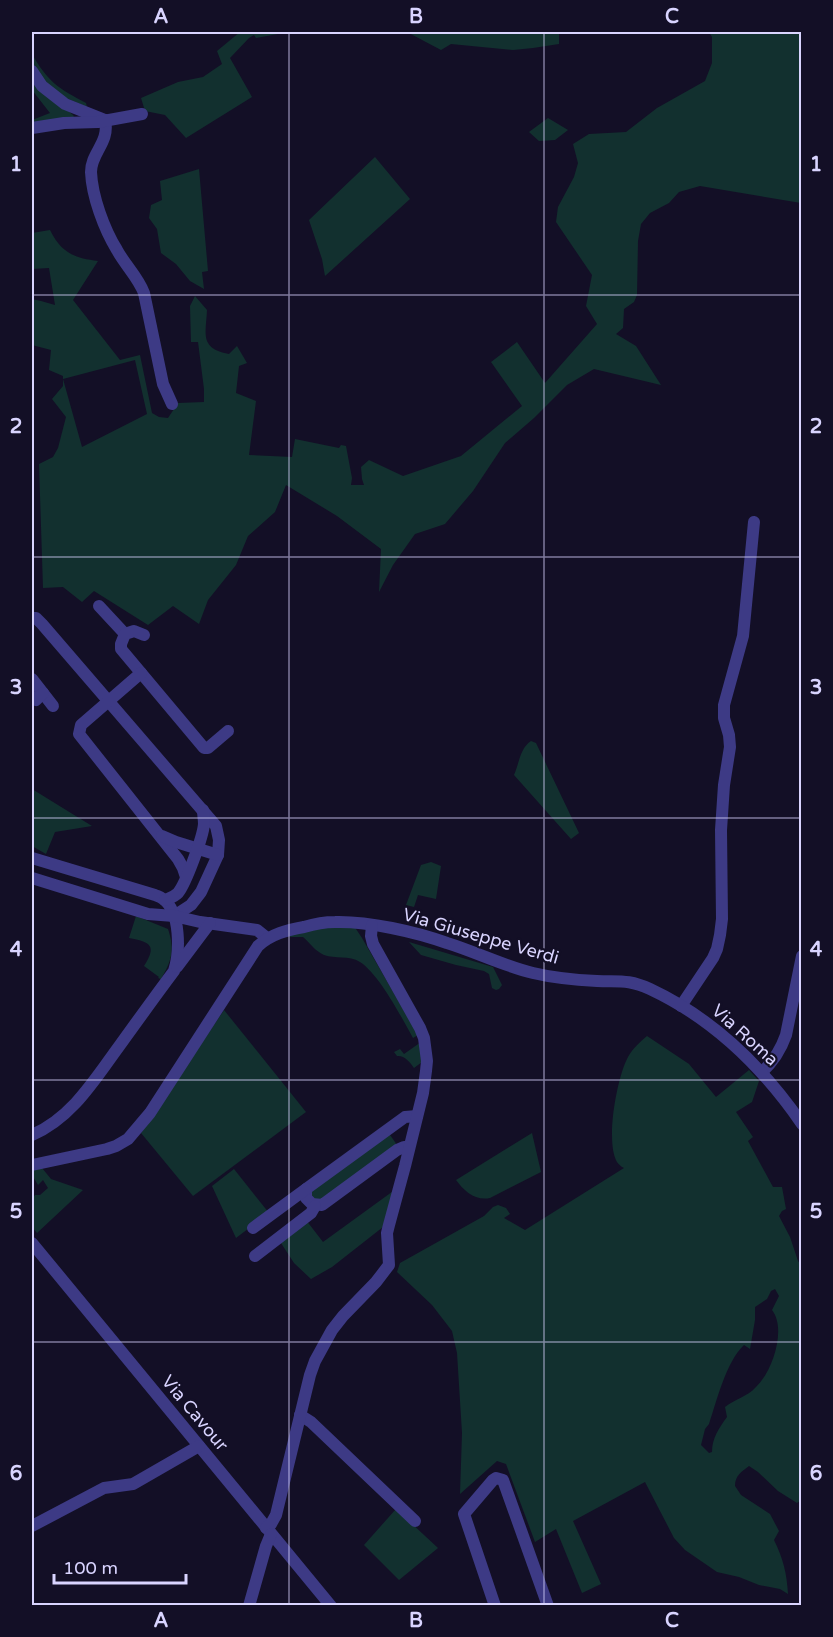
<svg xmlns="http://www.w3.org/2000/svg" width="833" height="1637" font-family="'Varela Round',sans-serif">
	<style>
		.green { fill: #12302f; fill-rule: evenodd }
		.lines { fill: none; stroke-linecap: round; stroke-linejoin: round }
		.minor { stroke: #3d3a85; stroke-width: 12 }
		.grid { fill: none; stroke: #d9d4ff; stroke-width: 1.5; stroke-opacity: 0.55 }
		.labels { text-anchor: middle; stroke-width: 4.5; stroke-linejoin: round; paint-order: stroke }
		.street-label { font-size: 18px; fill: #d9d4ff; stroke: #130f26 }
		.neatline { fill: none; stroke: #d9d4ff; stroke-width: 2 }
		.grid-label { font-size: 20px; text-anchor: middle; font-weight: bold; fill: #d9d4ff }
	</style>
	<rect width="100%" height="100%" fill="#130f26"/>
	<g class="green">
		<polygon points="240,32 289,32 256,38 254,35 249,38 230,58 252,97 186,138 165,115 145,111 141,98 178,82 203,77 222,64 217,51"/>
		<polygon points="407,32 559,32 559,44 533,48 513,50 451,44 441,50"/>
		<path d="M709 32H801V203L700 186 679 192 669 203 650 213 641 224 638 241 637 295 634 302 624 309 623 328 616 334 636 346 661 385 594 369 567 385 534 418 505 443 473 491 445 524 415 534 393 565 379 592 381 549 337 516 286 485 275 512 248 536 236 565 208 600 199 624 173 606 148 625 94 591 82 602 63 587 43 588 39 464 53 457 58 448 66 417 52 399 63 386V376L49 370 51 350 32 345V299L41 301 55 305 49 268 32 269V233L50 230C61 252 73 258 98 261L73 300 120 360 140 355 152 413 159 417 168 418 178 403 204 402V389L198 342H191L190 306 195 296 207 310C206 334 199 348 229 354L237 346 247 363 239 366 236 393 256 401 249 455 292 457 295 439 339 448 341 445 346 446 352 478 351 485H364L362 479 361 467 369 460 403 476 461 456 522 406 491 362 517 342 545 383 597 324 586 306 592 275 556 222 558 207 574 177 578 163 573 144 589 134 626 132 657 108 705 81 712 63V37ZM135 360 147 414 82 447 63 379Z"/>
		<path d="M32 54C48 82 58 88 86 103L87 107 57 94 32 66Z"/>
		<polygon points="32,76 74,116 71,120 32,126 32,120 50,113 32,90"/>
		<polygon points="548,118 568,130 555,140 539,141 529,132"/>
		<polygon points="375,157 410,199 325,276 322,259 309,220"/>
		<polygon points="199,169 208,271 202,272 204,289 190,281 176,264 161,253 157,229 149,218 151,205 162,200 160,181"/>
		<path d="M531 741 536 743 579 833 571 839 514 775C519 764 520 748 531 741Z"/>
		<polygon points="32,789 92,826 55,832 46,854 32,846"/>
		<polygon points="431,862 441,866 436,899 418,895 414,907 406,905 421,865"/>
		<path d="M136 916 168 929C175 950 172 960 161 979L158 978 159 977 144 966C157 946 151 942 129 938Z"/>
		<path d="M354 926 362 938 418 1035 413 1038C402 1018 379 974 360 962 349 955 335 959 324 955 315 951 310 943 303 937H290L291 932 305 928Z"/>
		<polygon points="409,942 493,967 502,985 499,989 496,990 492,988 489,974 484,971 456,965 421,955"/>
		<polygon points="224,1010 306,1112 193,1196 141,1133"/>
		<path d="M647 1036 689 1064 716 1097 749 1070 759 1081 752 1102 736 1112 753 1137 748 1141 773 1187H782L786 1209 782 1211 779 1216 790 1237 798 1261 801 1265V1500L797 1503 778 1491 758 1472 749 1466C741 1472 735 1476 735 1486L741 1495 770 1514 779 1531 774 1540C783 1558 787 1574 788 1594L780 1589 759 1585 739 1577 717 1572 685 1550 674 1538 645 1482 573 1521 601 1584 582 1593 556 1529 535 1542 506 1464 497 1461 460 1494 462 1433 457 1353 452 1331 432 1305 397 1272 400 1263 484 1216 493 1207 498 1205 506 1208 510 1214 504 1218 525 1230 624 1168C623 1168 618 1164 617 1162 605 1142 617 1077 628 1057 633 1048 640 1042 647 1036ZM775 1289 779 1296 772 1310C787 1329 772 1372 756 1387 747 1397 735 1399 725 1407L727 1417C719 1428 712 1438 712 1452L709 1453 701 1445 705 1429 709 1424C717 1400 726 1362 744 1345L750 1349 755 1320V1307L767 1299 771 1291Z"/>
		<path d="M421 1042 422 1062 414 1068C410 1062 404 1055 397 1056L394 1052 400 1049 404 1054Z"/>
		<polygon points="388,1132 397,1145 323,1201 313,1201 310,1191"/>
		<path d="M532 1133 541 1172 490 1198C475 1201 464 1191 456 1180Z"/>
		<polygon points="42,1168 51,1179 83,1190 37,1233 32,1227 32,1199 35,1195 40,1195 48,1188 43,1180 38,1185 32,1175 32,1170"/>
		<polygon points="234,1169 269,1213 236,1238 212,1186"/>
		<polygon points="396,1189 383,1227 332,1267 311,1279 294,1263 279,1240 306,1220 323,1242"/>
		<polygon points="396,1509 438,1548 399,1580 364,1545"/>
	</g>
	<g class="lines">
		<g class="minor">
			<polyline points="32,71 42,86 65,104 105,120"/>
			<path d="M105 120C110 143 91 152 91 172 92 196 104 229 117 250 125 265 138 277 144 293L163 384 172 404"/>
			<polyline points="32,128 64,123 98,122 142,114"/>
			<polyline points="99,606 125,634"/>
			<polyline points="32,618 36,618 42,624 216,826 219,840 218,855 201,892 191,905 174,916"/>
			<polyline points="144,635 134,631 125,634 121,644 121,649 204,748 208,748 228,731"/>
			<polyline points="141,673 81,725 79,734 178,859 183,868 186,877"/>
			<polyline points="32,679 53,706"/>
			<polyline points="32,697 36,700 43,693"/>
			<polyline points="162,836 176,842 218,855"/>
			<path d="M32 858 155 895C157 896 161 897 163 899 181 912 180 952 174 971 156 995 138 1020 120 1045 95 1079 72 1118 32 1135"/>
			<polyline points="32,878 148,914 174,916 200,922 257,930 267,938"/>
			<path d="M165 900C170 898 174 897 178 893 186 883 203 837 204 824 204 820 203 814 203 810"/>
			<polyline points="177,967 210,923"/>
			<polyline points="681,1006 713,958 717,949 720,935 722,919 721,830 724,785 730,747 729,735 724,718 724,705 743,636 754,522"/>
			<path d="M762 1072C773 1062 781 1049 786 1035L802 956"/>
			<polyline points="409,1147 404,1147 397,1150 322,1205 312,1204 306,1198 306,1189 405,1117 417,1116"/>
			<path d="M32 1165 107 1149 116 1146 128 1139 150 1113 258 946C271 934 287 930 304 927 314 924 325 922 335 922 368 921 416 932 447 943 476 952 504 966 533 973 554 978 576 980 597 981 619 982 628 979 650 989 714 1019 762 1066 802 1124"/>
			<polyline points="253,1228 306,1189"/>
			<polyline points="32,1243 331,1606"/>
			<polyline points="255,1256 311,1213 315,1206"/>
			<polyline points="300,1415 311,1422 415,1521"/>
			<polyline points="32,1526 104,1488 133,1484 199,1446"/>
			<polyline points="266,1528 271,1524 276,1515 310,1375 315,1361 332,1330 343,1316 376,1282 389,1265 387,1233 389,1225 405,1166 423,1093 426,1071 427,1061 424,1038 420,1028 373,944 371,936 372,925"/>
			<polyline points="249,1606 266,1546 271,1534"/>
			<polyline points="495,1606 464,1514 493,1480 496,1478 503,1480 548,1606"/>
		</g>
	</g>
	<path class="grid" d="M289 32V1606M544 32V1606M32 295H802M32 557H802M32 818H802M32 1080H802M32 1342H802"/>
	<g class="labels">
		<g class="street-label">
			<text transform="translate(481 936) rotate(16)" y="6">Via Giuseppe Verdi</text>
			<text transform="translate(745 1035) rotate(42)" y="6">Via Roma</text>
			<text transform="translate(195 1413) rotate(50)" y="6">Via Cavour</text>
		</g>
	</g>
	<rect width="833" height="1637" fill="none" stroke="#130f26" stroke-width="66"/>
	<path d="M54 1574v9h132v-9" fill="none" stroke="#d9d4ff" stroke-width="3"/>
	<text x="63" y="1574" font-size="18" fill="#d9d4ff" stroke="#130f26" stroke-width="4.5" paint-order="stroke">100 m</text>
	<rect x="33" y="33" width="767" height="1571" class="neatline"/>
	<g class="grid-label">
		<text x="161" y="23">A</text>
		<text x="416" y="23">B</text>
		<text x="672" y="23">C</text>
		<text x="16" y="171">1</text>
		<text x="816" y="171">1</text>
		<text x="16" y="433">2</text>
		<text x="816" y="433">2</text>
		<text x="16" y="694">3</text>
		<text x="816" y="694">3</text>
		<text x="16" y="956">4</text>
		<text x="816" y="956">4</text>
		<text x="16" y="1218">5</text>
		<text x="816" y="1218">5</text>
		<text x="16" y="1480">6</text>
		<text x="816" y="1480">6</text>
		<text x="161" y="1627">A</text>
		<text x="416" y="1627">B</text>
		<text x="672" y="1627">C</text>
	</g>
</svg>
